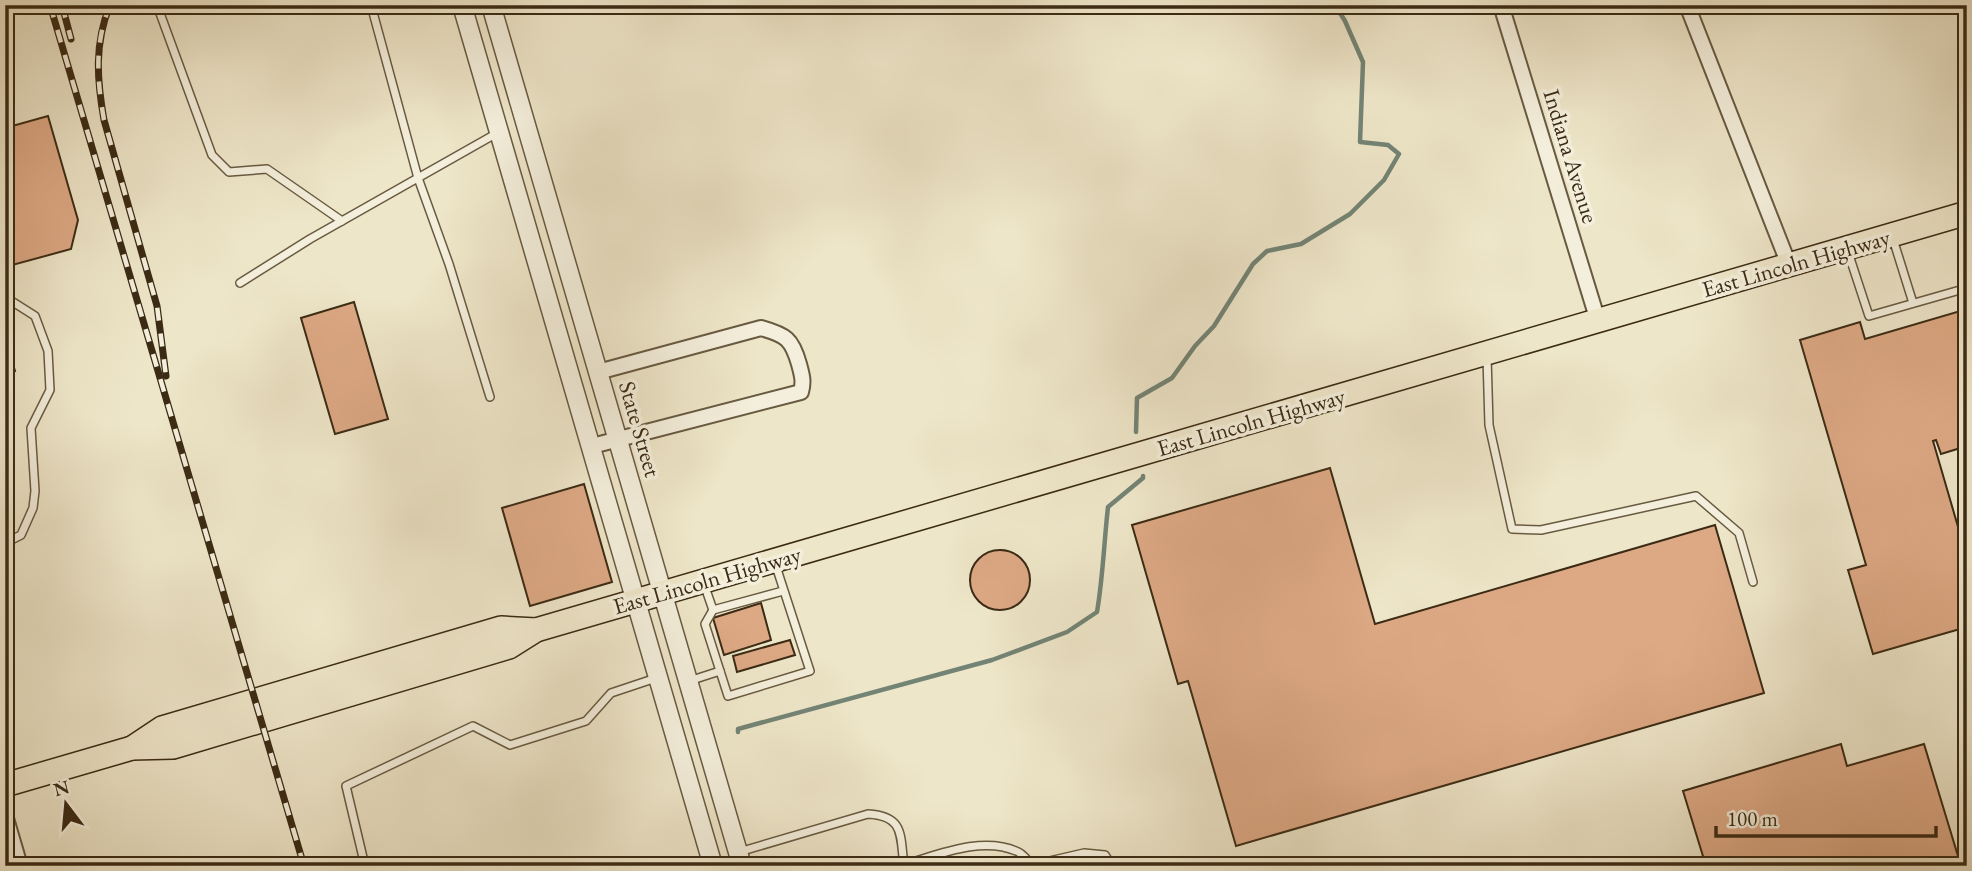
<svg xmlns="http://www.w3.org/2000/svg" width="1972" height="871" font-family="'EB Garamond',serif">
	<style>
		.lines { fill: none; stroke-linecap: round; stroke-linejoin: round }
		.stream { stroke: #738475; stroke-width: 4.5 }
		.building { fill: #dda985; stroke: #3b2b14; stroke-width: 2 }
		.service-casing { stroke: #685a41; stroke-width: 10 }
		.minor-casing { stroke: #685a41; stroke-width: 18 }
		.tertiary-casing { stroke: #685a41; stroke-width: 21 }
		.primary-casing { stroke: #3b2b14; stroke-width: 26 }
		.service { stroke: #f4efdc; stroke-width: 7 }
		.minor { stroke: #f4efdc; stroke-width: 14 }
		.tertiary { stroke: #f4efdc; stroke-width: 18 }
		.primary { stroke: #eee6c9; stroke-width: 23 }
		.rail-casing { stroke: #3b2b14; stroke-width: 7 }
		.rail { stroke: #f4efdc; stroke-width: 4.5; stroke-dasharray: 13; stroke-linecap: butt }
		.labels { text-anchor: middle; stroke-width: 7; stroke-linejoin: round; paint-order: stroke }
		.street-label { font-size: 23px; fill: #3b2b14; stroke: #f4efdc }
	</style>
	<rect width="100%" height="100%" fill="#eee6c9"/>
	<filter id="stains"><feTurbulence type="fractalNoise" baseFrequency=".00286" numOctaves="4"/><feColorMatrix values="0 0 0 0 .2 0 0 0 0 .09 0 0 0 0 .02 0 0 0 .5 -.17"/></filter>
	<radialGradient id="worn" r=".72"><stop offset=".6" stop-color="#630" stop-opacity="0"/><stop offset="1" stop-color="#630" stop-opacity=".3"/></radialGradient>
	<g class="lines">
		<g class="stream">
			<polyline points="1136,432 1137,398 1172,378 1195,346 1214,326 1253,264 1267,251 1301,244 1350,214 1384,180 1399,154 1388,145 1360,142 1363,62 1345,21 1335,5"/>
			<path d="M738 732V729L992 660 1067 632 1097 612C1103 577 1104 542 1108 507L1143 478V476"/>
		</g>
	</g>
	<g class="building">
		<polygon points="48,116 78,220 71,249 5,267 5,128"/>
		<polygon points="354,302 388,419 335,434 301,318"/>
		<polygon points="1967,309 1967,446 1941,454 1936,440 1933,441 1961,537 1967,535 1967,627 1873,654 1848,570 1866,565 1800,340 1860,322 1865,339"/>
		<polygon points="5,337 15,371 5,374"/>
		<polygon points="1330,468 1375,624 1715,525 1764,693 1236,846 1188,681 1178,684 1132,525"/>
		<polygon points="584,484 612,582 530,606 502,508"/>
		<circle cx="1000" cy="580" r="30"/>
		<polygon points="761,603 771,640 724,655 713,618"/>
		<polygon points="790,640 795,655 737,672 733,656"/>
		<polygon points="1841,744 1847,766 1924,744 1961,866 1706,866 1683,791"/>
	</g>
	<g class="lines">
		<defs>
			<g id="service">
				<polyline points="157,5 212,155 229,172 267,169 342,221"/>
				<polyline points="371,5 418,178 449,264 490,397"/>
				<polyline points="1893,239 1913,303"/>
				<polyline points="1848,252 1869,316 1967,288"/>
				<polyline points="240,283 310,239 499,132"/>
				<polyline points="5,297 35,316 48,351 50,390 31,428 35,491 33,508 21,535 5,543"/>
				<polyline points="1487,357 1489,425 1512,529 1541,530 1696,496 1739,533 1753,582"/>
				<polyline points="704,584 713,610"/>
				<polyline points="720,671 705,624 713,610 783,591"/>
				<polyline points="689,681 720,671 728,696 810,671 775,563"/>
				<path d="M739 852 868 814C905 816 900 836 904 866"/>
				<path d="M903 865C938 855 981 836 1016 851 1023 853 1027 860 1032 865L1084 853 1105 855 1112 866"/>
				<polyline points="365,866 346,786 473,726 510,745 586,721 611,693 659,677"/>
			</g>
			<g id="minor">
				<polyline points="1501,5 1598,321"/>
				<polyline points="1687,5 1789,265"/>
				<path d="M592 446 801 392C804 381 802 375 799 364 792 339 786 335 761 328L598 372"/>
				<polyline points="5,815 20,866"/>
			</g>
			<g id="tertiary">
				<polyline points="462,5 713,866"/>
				<polyline points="491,5 742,866"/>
			</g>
			<g id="primary">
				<polyline points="132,748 162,728 501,628 536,630"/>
				<polyline points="5,785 132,748 173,747 509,647 536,630 1967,213"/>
			</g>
		</defs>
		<use href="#service" class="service-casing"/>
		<use href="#minor" class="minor-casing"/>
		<use href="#tertiary" class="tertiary-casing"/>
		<use href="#primary" class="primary-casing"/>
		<use href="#service" class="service"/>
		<use href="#minor" class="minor"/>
		<use href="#tertiary" class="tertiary"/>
		<use href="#primary" class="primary"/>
		<defs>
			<g id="rail">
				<polyline points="50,5 304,866"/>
				<polyline points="62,5 71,39"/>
				<path d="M110 5C94 44 97 80 104 120L157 306 166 376"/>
			</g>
		</defs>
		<use href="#rail" class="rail-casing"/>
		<use href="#rail" class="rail"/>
	</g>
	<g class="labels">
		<g class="street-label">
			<text transform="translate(1571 156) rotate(73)" y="8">Indiana Avenue</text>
			<text transform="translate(1796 263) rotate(-16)" y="8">East Lincoln Highway</text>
			<text transform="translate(1251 422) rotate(-16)" y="8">East Lincoln Highway</text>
			<text transform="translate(640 429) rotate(74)" y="8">State Street</text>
			<text transform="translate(707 580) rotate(-16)" y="8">East Lincoln Highway</text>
		</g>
	</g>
	<rect width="1972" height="871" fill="none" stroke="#eee6c9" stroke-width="28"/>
	<rect x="7" y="7" width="1958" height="857" fill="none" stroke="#3b2b14" stroke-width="3.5"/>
	<rect x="14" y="14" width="1944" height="843" fill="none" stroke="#3b2b14" stroke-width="2"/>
	<g transform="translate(66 804) rotate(344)" stroke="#f4efdc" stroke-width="5" paint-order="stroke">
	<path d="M0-5L12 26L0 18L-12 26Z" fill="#3b2b14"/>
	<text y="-10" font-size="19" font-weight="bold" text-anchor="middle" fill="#3b2b14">N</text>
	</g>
	<path d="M1716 826v10h220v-10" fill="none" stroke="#3b2b14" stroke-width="3.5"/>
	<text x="1727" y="826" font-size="21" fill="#3b2b14" stroke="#f4efdc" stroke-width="5" paint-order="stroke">100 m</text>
	<rect width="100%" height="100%" filter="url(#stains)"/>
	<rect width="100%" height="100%" fill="url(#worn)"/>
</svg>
